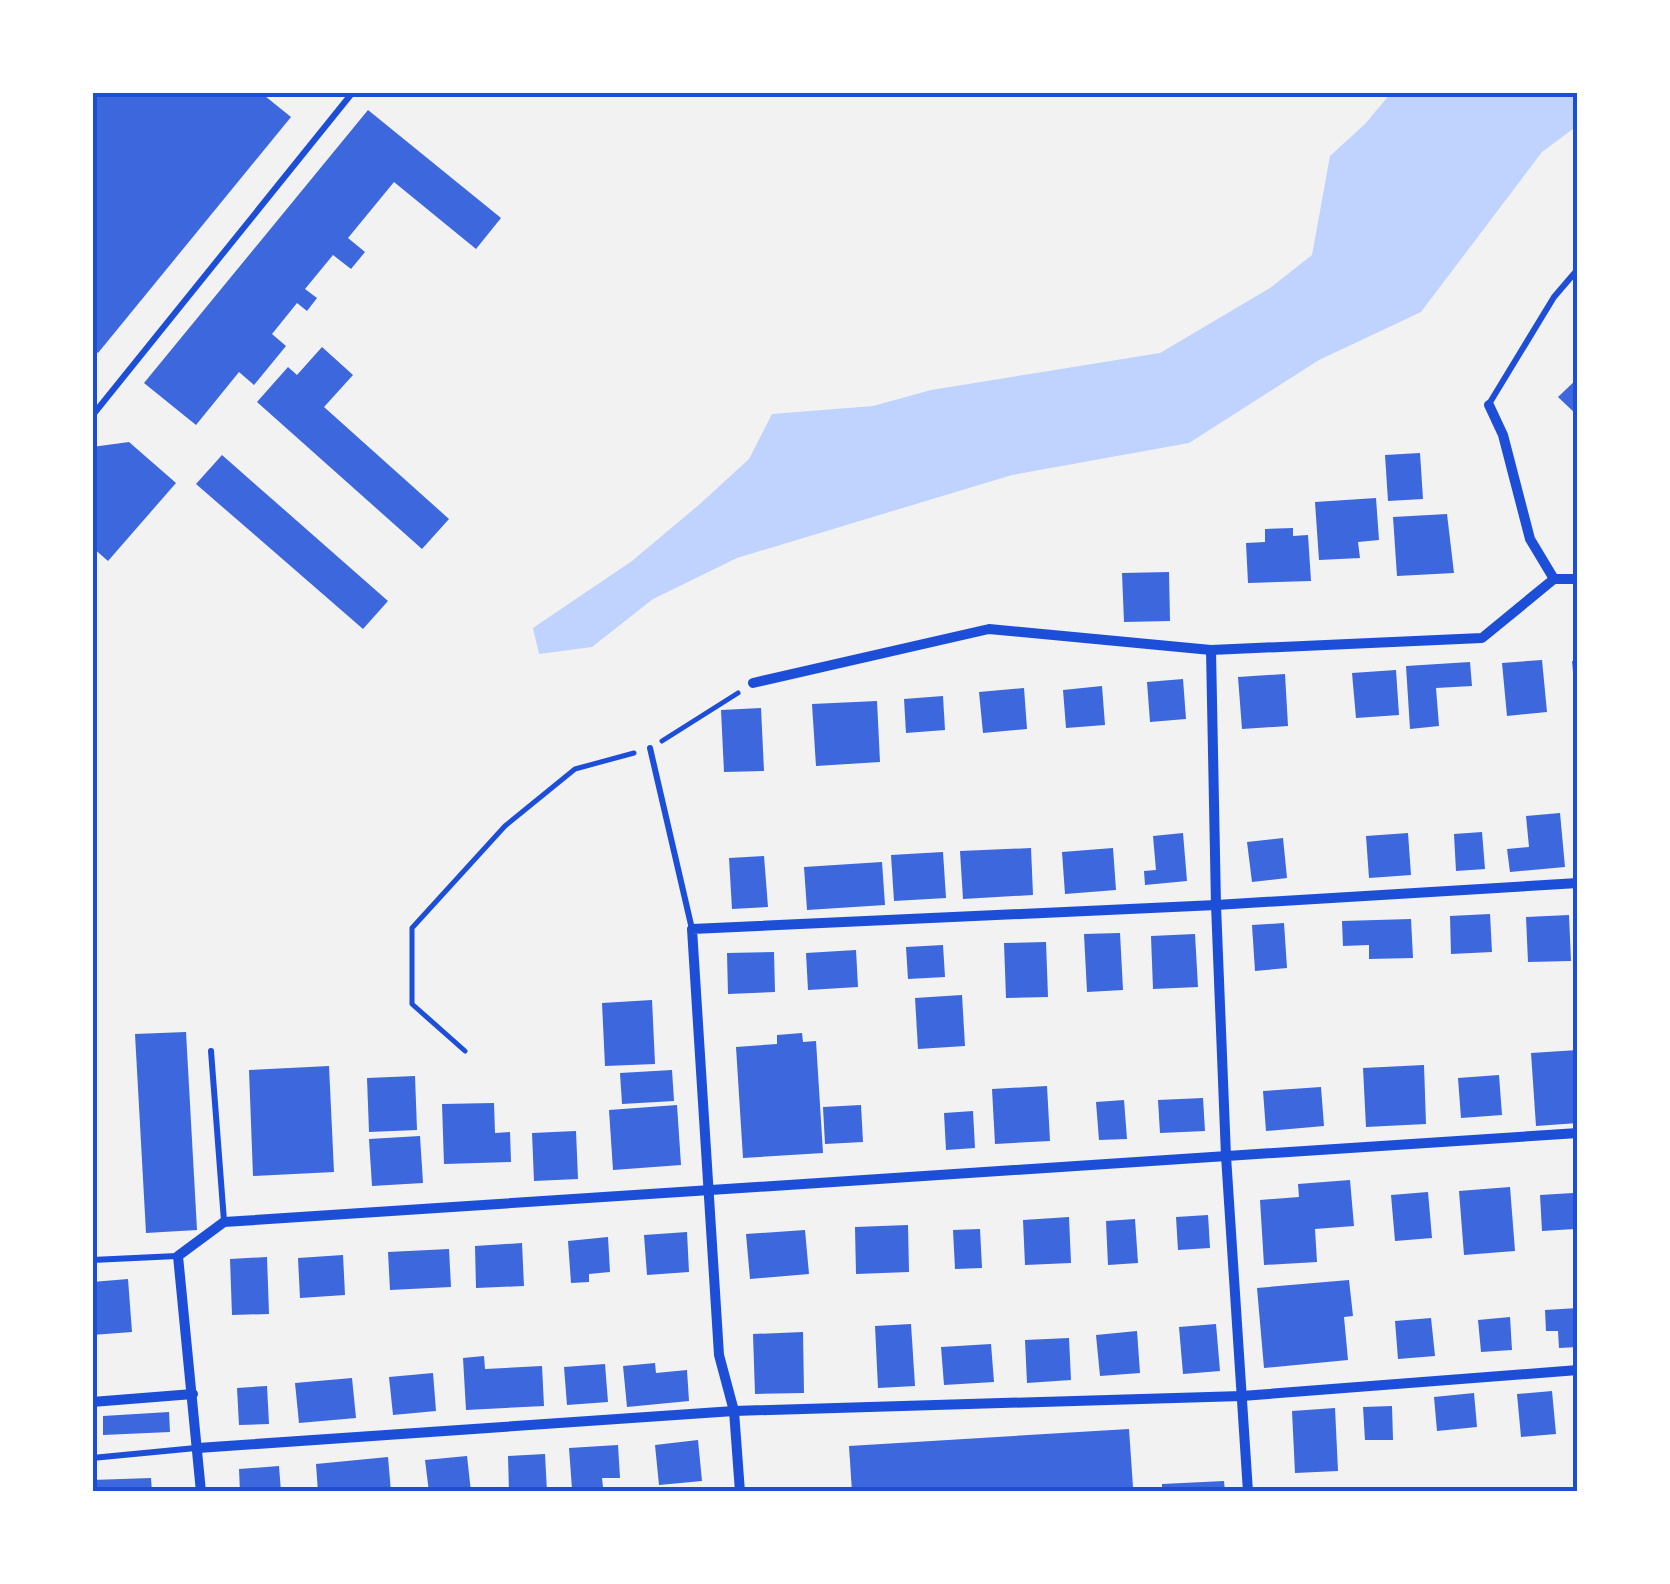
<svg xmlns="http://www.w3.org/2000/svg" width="1670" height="1584" font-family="'Playfair Display',serif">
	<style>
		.water { fill: #bfd3fe }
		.building { fill: #3d67dc }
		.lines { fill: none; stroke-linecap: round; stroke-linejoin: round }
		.path { stroke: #1d4ed8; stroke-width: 5 }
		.service { stroke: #1d4ed8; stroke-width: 6 }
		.minor { stroke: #1d4ed8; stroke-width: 10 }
		.neatline { fill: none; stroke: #1d4ed8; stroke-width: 4 }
	</style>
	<rect width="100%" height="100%" fill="#f2f2f2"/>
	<polygon class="water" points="1391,93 1577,93 1577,126 1542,152 1421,312 1319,360 1189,443 1012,475 737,558 653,599 592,647 539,654 533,628 632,561 701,503 749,459 772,414 873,406 931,390 1160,353 1270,288 1312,255 1330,156 1365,124"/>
	<g class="building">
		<polygon points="92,92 260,92 291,117 98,353 92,348"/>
		<polygon points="368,110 501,218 476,249 394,182 348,238 365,252 351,269 333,255 305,289 317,298 307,311 297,303 272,334 286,346 254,385 239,372 196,425 144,383"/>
		<polygon points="322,347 353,375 324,407 449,519 422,549 257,402 288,367 297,375"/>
		<polygon points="1578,378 1578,416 1558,397"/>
		<polygon points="129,442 176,483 108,561 92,547 92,447"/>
		<polygon points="1420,453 1423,499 1388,501 1385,455"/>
		<polygon points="222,455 388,601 363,629 196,484"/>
		<polygon points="1376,498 1379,540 1358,542 1360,558 1319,560 1315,502"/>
		<polygon points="1447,514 1454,573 1397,576 1393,517"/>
		<polygon points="1293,528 1293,536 1308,535 1311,581 1248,583 1246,543 1265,542 1265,529"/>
		<polygon points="1169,572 1170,621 1124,622 1122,573"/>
		<polygon points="1542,660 1547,712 1507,716 1502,663"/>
		<polygon points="1572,661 1578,661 1578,694 1575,695"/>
		<polygon points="1470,662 1472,686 1436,688 1439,726 1410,729 1406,666"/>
		<polygon points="1396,670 1399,715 1356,718 1352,673"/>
		<polygon points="1285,674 1288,726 1242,729 1238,677"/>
		<polygon points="1183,679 1186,719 1150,722 1147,682"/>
		<polygon points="1102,686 1105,725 1066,728 1063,690"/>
		<polygon points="1024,688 1027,729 983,733 979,692"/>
		<polygon points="943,696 945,730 906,733 904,699"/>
		<polygon points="877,701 880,762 816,766 812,704"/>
		<polygon points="761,708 764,771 724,772 721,710"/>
		<polygon points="1560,813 1565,867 1510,872 1507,849 1529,847 1526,816"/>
		<polygon points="1482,832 1485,869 1456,871 1454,834"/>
		<polygon points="1183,833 1187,881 1145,885 1144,871 1156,870 1153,836"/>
		<polygon points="1408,833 1411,875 1369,878 1366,836"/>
		<polygon points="1283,838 1287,878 1252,882 1247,842"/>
		<polygon points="1031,848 1033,895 963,899 960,851"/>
		<polygon points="1113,848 1116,890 1065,894 1062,852"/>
		<polygon points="943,852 946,898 894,901 891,855"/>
		<polygon points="764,856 768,907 732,909 729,858"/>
		<polygon points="882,862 885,905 807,910 804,867"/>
		<polygon points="1490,914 1492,952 1451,954 1450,916"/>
		<polygon points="1569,915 1571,961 1528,962 1526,917"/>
		<polygon points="1411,919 1413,958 1369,959 1369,945 1343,946 1342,921"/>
		<polygon points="1284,923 1287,968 1255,971 1252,925"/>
		<polygon points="1120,933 1123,990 1087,992 1084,934"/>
		<polygon points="1195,934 1198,987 1153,989 1151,936"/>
		<polygon points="1046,942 1048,997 1006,998 1004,943"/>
		<polygon points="943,945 945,977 908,979 906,947"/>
		<polygon points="856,950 858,987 808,990 806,953"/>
		<polygon points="774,952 775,992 728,994 727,953"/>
		<polygon points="962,995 965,1046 918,1049 915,998"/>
		<polygon points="652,1000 655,1064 605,1066 602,1003"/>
		<polygon points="186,1032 197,1230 146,1233 135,1034"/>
		<polygon points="802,1033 803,1042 816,1041 823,1153 743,1158 736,1047 777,1044 777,1035"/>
		<polygon points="1578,1050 1578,1123 1536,1126 1531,1053"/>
		<polygon points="1424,1065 1426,1124 1366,1127 1363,1068"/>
		<polygon points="329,1066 334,1172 253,1176 249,1070"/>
		<polygon points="672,1070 674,1101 622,1104 620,1073"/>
		<polygon points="1499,1075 1502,1115 1461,1118 1458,1078"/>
		<polygon points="415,1076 417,1130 369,1132 367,1078"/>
		<polygon points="1047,1086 1050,1141 995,1144 992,1089"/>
		<polygon points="1321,1087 1324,1126 1266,1131 1263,1091"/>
		<polygon points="1203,1098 1205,1131 1160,1133 1158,1100"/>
		<polygon points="1124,1100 1127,1139 1099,1140 1096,1102"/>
		<polygon points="494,1103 495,1133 510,1132 511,1162 444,1164 442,1104"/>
		<polygon points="677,1105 681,1165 613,1170 609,1110"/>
		<polygon points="861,1105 863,1142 825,1144 823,1107"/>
		<polygon points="973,1111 975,1148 946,1150 944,1113"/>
		<polygon points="576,1131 578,1179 534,1181 532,1133"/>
		<polygon points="420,1136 423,1183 372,1186 369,1139"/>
		<polygon points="1350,1180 1354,1226 1315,1229 1317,1262 1264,1265 1260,1200 1299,1197 1298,1184"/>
		<polygon points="1510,1187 1515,1251 1464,1255 1459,1191"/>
		<polygon points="1428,1192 1432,1238 1395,1241 1391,1195"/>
		<polygon points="1573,1193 1575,1229 1542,1231 1540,1195"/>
		<polygon points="1208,1215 1210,1248 1178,1250 1176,1217"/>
		<polygon points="1069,1217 1071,1263 1025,1265 1023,1220"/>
		<polygon points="1135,1219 1138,1263 1108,1265 1106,1221"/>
		<polygon points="908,1225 909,1272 856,1274 855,1227"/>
		<polygon points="980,1229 982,1268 955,1269 953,1230"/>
		<polygon points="805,1230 809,1274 750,1279 746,1234"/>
		<polygon points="687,1232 689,1272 647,1275 644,1235"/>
		<polygon points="608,1237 610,1272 589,1274 589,1282 571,1283 568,1241"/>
		<polygon points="522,1243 524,1286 476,1288 475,1246"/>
		<polygon points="449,1249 451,1287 390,1290 388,1252"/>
		<polygon points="343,1255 345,1295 300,1298 298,1258"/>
		<polygon points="267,1257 269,1314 232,1315 230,1259"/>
		<polygon points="128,1279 132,1332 92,1335 92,1282"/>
		<polygon points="1349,1280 1353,1316 1344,1317 1348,1360 1264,1368 1257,1288"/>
		<polygon points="1578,1308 1578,1347 1559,1348 1558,1331 1546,1331 1545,1310"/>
		<polygon points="1510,1317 1512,1350 1481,1352 1478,1320"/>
		<polygon points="1431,1318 1435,1356 1398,1359 1395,1321"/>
		<polygon points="911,1324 915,1386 878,1388 875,1326"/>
		<polygon points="1216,1324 1220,1371 1183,1374 1179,1327"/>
		<polygon points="1137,1331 1140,1373 1100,1376 1096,1335"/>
		<polygon points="803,1332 804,1393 755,1394 753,1334"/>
		<polygon points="1069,1338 1071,1380 1027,1383 1025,1340"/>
		<polygon points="991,1344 994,1382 944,1385 941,1347"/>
		<polygon points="484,1356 485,1369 542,1366 544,1406 466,1410 463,1358"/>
		<polygon points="655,1363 656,1373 687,1370 689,1401 627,1407 623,1366"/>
		<polygon points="605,1364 608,1402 567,1405 564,1367"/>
		<polygon points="433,1373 436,1411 393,1415 389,1377"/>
		<polygon points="352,1378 356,1418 299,1423 295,1383"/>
		<polygon points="267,1386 269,1424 239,1425 237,1388"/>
		<polygon points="1552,1391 1556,1434 1521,1437 1517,1394"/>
		<polygon points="1474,1393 1477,1427 1437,1431 1434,1397"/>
		<polygon points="1392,1406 1393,1440 1365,1440 1363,1407"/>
		<polygon points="1335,1408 1338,1471 1295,1473 1292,1411"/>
		<polygon points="169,1412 170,1432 103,1435 103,1416"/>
		<polygon points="1129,1429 1133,1487 1058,1492 852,1492 849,1446"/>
		<polygon points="698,1440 702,1481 659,1485 655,1445"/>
		<polygon points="618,1445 620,1478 602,1478 603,1487 572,1489 569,1448"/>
		<polygon points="545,1454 547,1492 509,1492 508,1456"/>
		<polygon points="467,1456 471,1492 429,1492 425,1460"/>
		<polygon points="388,1457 391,1492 318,1492 316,1464"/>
		<polygon points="279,1466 281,1492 240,1492 239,1469"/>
		<polygon points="151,1478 152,1492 92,1492 92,1480"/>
		<polygon points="1224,1481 1225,1492 1162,1492 1162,1484"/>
	</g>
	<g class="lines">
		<g class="path">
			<polyline points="662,741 738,693"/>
			<polyline points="465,1051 412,1004 412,928 505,826 575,769 634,753"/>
		</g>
		<g class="service">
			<polyline points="1489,404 1554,297 1578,269"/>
			<polyline points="92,416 353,92"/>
			<polyline points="650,748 692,929"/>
			<polyline points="211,1051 224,1221"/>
			<polyline points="92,1260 177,1256"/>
			<polyline points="92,1458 196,1448"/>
		</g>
		<g class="minor">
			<polyline points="1489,405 1503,435 1530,539 1554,579 1578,579"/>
			<polyline points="1211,650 1216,905 1226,1156 1248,1492"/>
			<polyline points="753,683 989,629 1211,650 1482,638 1554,579"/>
			<polyline points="92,1402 193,1394"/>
			<polyline points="198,1448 734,1411 1242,1396 1578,1370"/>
			<polyline points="201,1492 178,1256 224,1222 1578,1133"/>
			<polyline points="740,1492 734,1411 719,1355 692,929 1216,905 1578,883"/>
		</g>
	</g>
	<rect width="1670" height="1584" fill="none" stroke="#ffffff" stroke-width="190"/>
	<rect x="95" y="95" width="1480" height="1394" class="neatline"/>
</svg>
